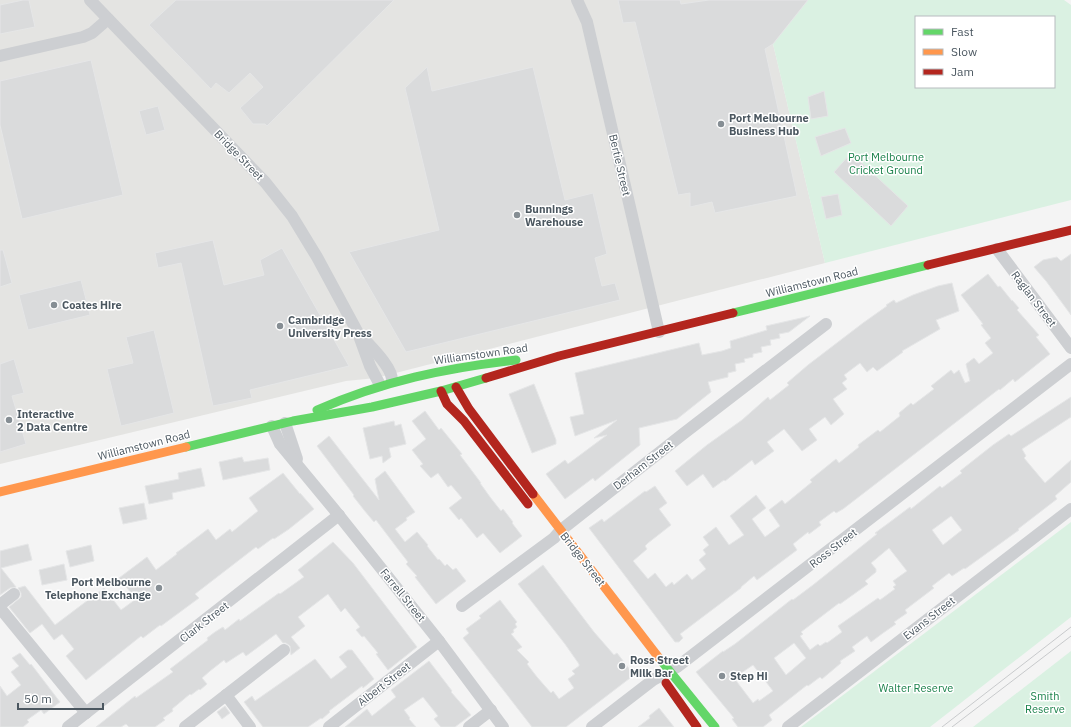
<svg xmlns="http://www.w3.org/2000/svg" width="1071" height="727" font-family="'IBM Plex Sans',sans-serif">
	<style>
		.commercial { fill: #e4e4e2 }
		.green { fill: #daf1e2; fill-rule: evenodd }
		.building { fill: #dadbdc; stroke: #e5e6e7; fill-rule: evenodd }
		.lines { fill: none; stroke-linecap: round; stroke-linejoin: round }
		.street { stroke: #cdcfd2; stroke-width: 12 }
		.fast { stroke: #63d668; stroke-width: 9 }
		.slow { stroke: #ff974d; stroke-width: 9 }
		.jam { stroke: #b3261e; stroke-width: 9 }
		.tram { stroke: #c8cacc; stroke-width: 1 }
		.poi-dot { fill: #868e94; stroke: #fff; stroke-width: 1.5 }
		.labels { text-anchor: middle; stroke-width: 3; stroke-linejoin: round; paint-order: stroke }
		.poi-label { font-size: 11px; font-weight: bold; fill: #4b5760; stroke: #fff; text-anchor: start }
		.street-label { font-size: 11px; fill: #4b5760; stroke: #fff }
		.park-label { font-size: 11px; fill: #1b824b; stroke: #fff }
	</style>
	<rect width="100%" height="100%" fill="#f4f4f4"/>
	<polygon class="commercial" points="0,0 808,0 773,44 825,263 376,378 346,381 0,464"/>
	<g class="green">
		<path d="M808 0H1064L1071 5V200L825 263 773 44ZM916 17H1054V87H916Z"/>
		<polygon points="1071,522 1071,617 930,727 801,727"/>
		<polygon points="1071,651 1071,727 973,727"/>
	</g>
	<g class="building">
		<polygon points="23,0 29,0 35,27 0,34 0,5"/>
		<polygon points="176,0 394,0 267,126 265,124 253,124 240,108 263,87 250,73 229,93 216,83 211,89 149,25"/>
		<polygon points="618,0 680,0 681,4 709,0 808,0 773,44 765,49 797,196 715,213 712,202 690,207 690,193 678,195 635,22 623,23"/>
		<polygon points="91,60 123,195 22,219 0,125 0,81"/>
		<polygon points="427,67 432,91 533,67 565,200 593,193 607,254 595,258 602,286 615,283 620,300 406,352 349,252 439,230 405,88"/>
		<polygon points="824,91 828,116 811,119 808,97"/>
		<polygon points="158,106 165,130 146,135 139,111"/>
		<polygon points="845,128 851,143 821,156 815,137"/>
		<polygon points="851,153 908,206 891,226 834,172"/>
		<polygon points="838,194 842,215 826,219 821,197"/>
		<polygon points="213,240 224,285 264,275 260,260 282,248 349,366 250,390 252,398 213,406 181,263 158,268 155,253"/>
		<polygon points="0,250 3,250 12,283 0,287"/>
		<polygon points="1071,254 1071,315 1046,281 1034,267 1043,260 1057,257 1061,261"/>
		<polygon points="988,274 998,287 1000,286 1012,301 1012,300 1019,308 1017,310 1039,335 1036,337 1050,354 1015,382 1013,379 1000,390 999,389 843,509 836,513 834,511 819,522 821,525 809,534 808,532 793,544 797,550 757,580 754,576 741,587 741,588 680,634 683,638 679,642 675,642 589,528 602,519 604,522 645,491 646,492 655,486 667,503 659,509 671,525 648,543 645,546 647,549 633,561 648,579 655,573 666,587 672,582 674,585 687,574 692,580 706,569 699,560 706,554 703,550 709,545 703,537 716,527 729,545 744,535 730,516 756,495 766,508 752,519 765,537 780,526 769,510 782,500 785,504 812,482 810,480 836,459 839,463 859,447 858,445 878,430 880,432 900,416 899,413 911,403 913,405 934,389 931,386 951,370 954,374 959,370 965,383 970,381 966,364 974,358 979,364 993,353 985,343 991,338 981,325 983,324 961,295"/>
		<polygon points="81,280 90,315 28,330 19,295"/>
		<polygon points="952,283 959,311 936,320 940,329 902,351 903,352 877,371 873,367 867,372 860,363 844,375 847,379 842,383 847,389 833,399 844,414 831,425 825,417 809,429 817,440 802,451 784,429 767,442 774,451 755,465 752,460 725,481 724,480 713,488 703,474 687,486 675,471 707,445 742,420 768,397 770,400 789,385 787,383 808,365 863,323 887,306 886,305 894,300 896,303 913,295 938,286"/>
		<polygon points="810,316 789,332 779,334 780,338 770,340 771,345 761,347 762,352 753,354 753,357 744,359 745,362 735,364 736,371 728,373 728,377 708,382 711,392 677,419 639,428 640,445 595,481 593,478 565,499 546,474 565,460 568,464 607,435 594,438 617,420 575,436 570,417 584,414 575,373 699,343 702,355 722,351 731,348 730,341 767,330 766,326"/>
		<polygon points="154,330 174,413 121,426 107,369 133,363 126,337"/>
		<polygon points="14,359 24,393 12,396 26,444 0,452 0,364"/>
		<polygon points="534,384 556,440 556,444 532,453 509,394"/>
		<path d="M1071 397V417L1022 449 1026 456 1024 458 1045 483 1071 460V482L1055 496 1057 499 1018 529 1019 530 965 569 964 568 952 576 949 573 932 586 934 588 905 610 907 613 894 622 896 624 883 633 871 642 867 636 852 647 855 651 840 661 841 663 822 679 820 677 808 686 807 685 769 715 772 720 763 727H738L732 719 734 718 696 672 723 651V652L735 644 792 599 793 600 813 585 877 534 875 533 886 525 910 507 911 509 940 486 942 488 962 473 960 471 993 445 1009 434 1011 436ZM951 516 962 530 943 545 932 530ZM889 548 907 571 893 581 896 585 893 587 895 589 880 600 878 598 838 626 842 632 827 643 826 642 820 646 818 644 810 650 800 636 803 634 801 632 839 603 840 604 868 584 865 581 876 572V569L871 563ZM794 643 806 658 786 675 774 658ZM753 665 773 691 759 701 758 699 753 703 734 678Z"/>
		<polygon points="425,411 439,430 441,428 462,454 460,455 481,483 480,483 490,497 501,511 503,509 513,522 512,523 522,536 500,553 483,533 477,538 461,518 459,520 449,508 462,498 451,485 448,487 438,473 431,478 420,466 423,464 412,450 426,439 412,421"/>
		<polygon points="394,421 395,426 401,424 406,444 389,448 391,457 383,463 382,456 370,459 363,428"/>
		<polygon points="329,436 379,500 375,479 385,471 415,512 406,518 407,520 395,529 405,542 417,532 428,545 427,546 438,560 439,559 445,566 447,564 453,570 456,568 466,581 436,604 415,577 417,576 406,564 408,562 398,549 376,520 374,522 364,510 353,496 354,495 317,446"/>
		<polygon points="242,457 244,462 268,458 270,470 223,480 219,462"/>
		<polygon points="201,468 205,486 172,493 173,499 149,504 145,486 179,479 178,473"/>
		<polygon points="283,473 300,494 300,493 314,509 289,529 274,539 273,538 258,549 256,547 195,594 199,598 161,626 160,625 143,638 141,636 86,680 66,656 74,649 62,634 54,640 42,624 30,633 9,607 21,597 21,593 18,588 25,586 55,625 104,588 121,610 136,599 119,578 147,557 156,570 177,554 176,553 183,548 208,529 216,540 230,529 232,532 258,511 249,498"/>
		<polygon points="144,503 147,519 123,524 119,508"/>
		<polygon points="333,542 353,563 417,647 388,670 376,654 378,653 364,636 362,637 356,630 360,627 345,608 341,612 328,594 298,617 305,626 291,637 300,648 291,655 290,646 286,643 283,643 276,634 246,656 243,652 226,663 224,660 210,671 202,678 207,684 200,690 199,689 191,695 190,694 172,709 173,711 163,718 165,720 155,727 129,727 126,724 121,727 96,727 135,696 136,698 173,672 170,669 208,640 207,638 215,632 223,627 225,630 239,619 240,621 279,593 280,594 304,577 298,570"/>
		<polygon points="28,544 32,560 1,568 16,587 10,588 0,595 0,551"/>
		<polygon points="91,545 94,561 70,567 66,551"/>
		<polygon points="64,564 67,580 42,585 39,570"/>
		<polygon points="543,565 594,632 614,655 617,653 634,675 566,727 532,727 463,638 469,633 466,629 481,618 479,616 500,600 517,622 515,624 517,627 513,630 514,632 511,634 522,647 517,650 529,662 527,664 537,677 551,693 553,691 559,699 574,688 568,679 575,674 572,671 579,666 579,664 565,644 518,584"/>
		<polygon points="348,650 352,650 374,679 363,688 362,686 329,711 330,712 322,719 321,718 308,727 263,727 244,702 252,696 255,701 315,659 331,679 347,667 339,657"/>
		<polygon points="20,653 30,665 31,664 60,702 44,714 41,710 27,720 29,722 23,727 0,727 0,686 7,696 21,685 11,672 19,666 12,658"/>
		<polygon points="429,661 452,691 451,692 471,715 455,727 441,727 434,719 438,716 423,697 404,710 410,718 409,719 416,727 345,727 367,709 372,716 396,697 391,690"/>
		<polygon points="225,706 230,713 222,719 217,712"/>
		<polygon points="659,708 674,727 638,727 650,718 649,716"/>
	</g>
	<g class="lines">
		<g class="street">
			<polyline points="90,0 265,182 292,216 317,257 358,333 370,366 380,385"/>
			<polyline points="577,0 587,22 659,332"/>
			<polyline points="0,56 83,37 92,33 108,19"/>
			<polyline points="997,249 1071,348"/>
			<path d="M363 338C372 348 393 368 392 381"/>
			<polyline points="285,423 297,459"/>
			<polyline points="272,426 280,444 333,508 439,641 503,727"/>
			<polyline points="0,605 14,594"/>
			<polyline points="462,606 554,538 561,530 683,434 826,324"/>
			<polyline points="0,608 86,713"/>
			<polyline points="226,695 250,727"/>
			<polyline points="68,727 339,515"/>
			<polyline points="185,727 284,650"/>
			<polyline points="329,727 439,641"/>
			<polyline points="469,727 491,710"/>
			<polyline points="592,727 653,680 677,667 1071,364"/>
			<polyline points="788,727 1071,509"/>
		</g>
		<g class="fast">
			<polyline points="733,313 928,265"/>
			<path d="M317 410C383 381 445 368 516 360"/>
			<polyline points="186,447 293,421 372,407 441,391 486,378"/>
			<polyline points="659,658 715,727"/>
		</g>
		<g class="slow">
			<polyline points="0,492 186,447"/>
			<polyline points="533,494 659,658"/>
		</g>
		<g class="jam">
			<polyline points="928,265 1071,230"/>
			<polyline points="486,378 559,356 733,313"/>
			<polyline points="456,387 469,409 533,494"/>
			<polyline points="441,391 447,404 464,421 528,504"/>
			<polyline points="666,683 697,727"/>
		</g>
		<g class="tram">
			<polyline points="942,727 1071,627"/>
			<polyline points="952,727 1071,636"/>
		</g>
	</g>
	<g class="poi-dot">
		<circle cx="721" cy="124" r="4"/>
		<circle cx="517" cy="215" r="4"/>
		<circle cx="54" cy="305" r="4"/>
		<circle cx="280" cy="326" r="4"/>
		<circle cx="9" cy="420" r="4"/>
		<circle cx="159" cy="588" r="4"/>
		<circle cx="622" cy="666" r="4"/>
		<circle cx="722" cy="676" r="4"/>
	</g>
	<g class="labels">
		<g class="poi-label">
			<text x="729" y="122">Port Melbourne<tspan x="729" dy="13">Business Hub</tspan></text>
			<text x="525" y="213">Bunnings<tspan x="525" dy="13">Warehouse</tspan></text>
			<text x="62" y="309">Coates Hire</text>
			<text x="288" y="324">Cambridge<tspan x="288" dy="13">University Press</tspan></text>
			<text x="17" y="418">Interactive<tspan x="17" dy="13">2 Data Centre</tspan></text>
			<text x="151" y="586" text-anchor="end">Port Melbourne<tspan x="151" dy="13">Telephone Exchange</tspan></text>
			<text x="630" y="664">Ross Street<tspan x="630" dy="13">Milk Bar</tspan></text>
			<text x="730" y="680">Step Hi</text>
		</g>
		<g class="street-label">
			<text transform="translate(239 155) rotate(46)" y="4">Bridge Street</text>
			<text transform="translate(620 165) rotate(77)" y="4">Bertie Street</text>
			<text transform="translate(812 282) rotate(-14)" y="4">Williamstown Road</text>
			<text transform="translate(1034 299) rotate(53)" y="4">Raglan Street</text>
			<text transform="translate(481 354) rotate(-8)" y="4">Williamstown Road</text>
			<text transform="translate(144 445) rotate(-14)" y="4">Williamstown Road</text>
			<text transform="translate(643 465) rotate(-38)" y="4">Derham Street</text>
			<text transform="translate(833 548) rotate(-38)" y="4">Ross Street</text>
			<text transform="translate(583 559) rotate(52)" y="4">Bridge Street</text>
			<text transform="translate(403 595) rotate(51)" y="4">Farrell Street</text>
			<text transform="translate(929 618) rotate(-38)" y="4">Evans Street</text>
			<text transform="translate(204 622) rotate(-38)" y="4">Clark Street</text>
			<text transform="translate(384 684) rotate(-38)" y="4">Albert Street</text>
		</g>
		<g class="park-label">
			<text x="886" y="161">Port Melbourne<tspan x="886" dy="13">Cricket Ground</tspan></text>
			<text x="916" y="692">Walter Reserve</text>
			<text x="1045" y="700">Smith<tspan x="1045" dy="13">Reserve</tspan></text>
		</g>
	</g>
	<rect x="915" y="16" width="140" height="72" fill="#ffffff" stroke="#b7bcbf"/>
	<rect x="923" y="29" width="20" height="6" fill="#63d668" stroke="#b7bcbf"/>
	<text x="951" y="36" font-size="12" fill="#4b5760">Fast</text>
	<rect x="923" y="49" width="20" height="6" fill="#ff974d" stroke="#b7bcbf"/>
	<text x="951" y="56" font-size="12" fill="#4b5760">Slow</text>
	<rect x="923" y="69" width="20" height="6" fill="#b3261e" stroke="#b7bcbf"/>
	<text x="951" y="76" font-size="12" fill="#4b5760">Jam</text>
	<path d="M18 703v6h85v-6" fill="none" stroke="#4b5760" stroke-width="2"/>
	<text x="24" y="703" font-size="12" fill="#4b5760" stroke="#ffffff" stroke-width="3" paint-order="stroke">50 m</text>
</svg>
